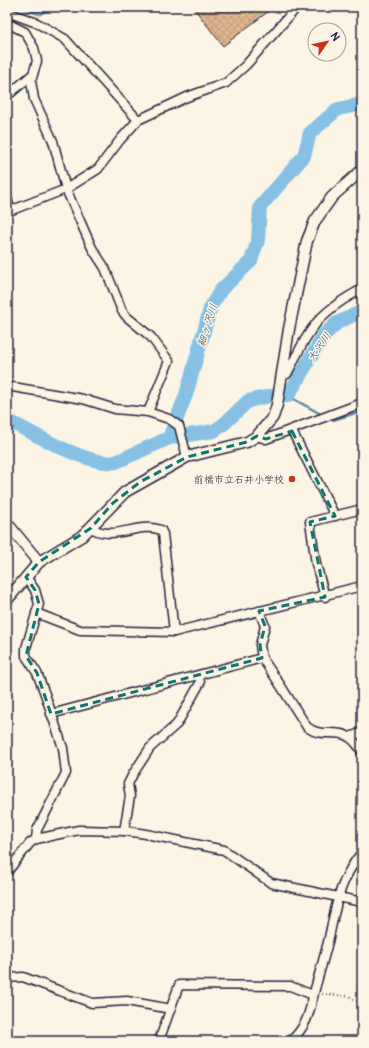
<svg xmlns="http://www.w3.org/2000/svg" width="369" height="1048" font-family="Pangolin,'Klee One',sans-serif">
	<style>
		.water { fill: url(#water-waves); stroke: #5e81a1 }
		.lines { fill: none; stroke-linecap: round; stroke-linejoin: round }
		.stream { stroke: #5e81a1; stroke-width: 2.5 }
		.river { stroke: #86c1e5; stroke-width: 14 }
		.building { fill: url(#building-cross-hatch); stroke: #22223b }
		.minor-casing { stroke: #22223b; stroke-width: 11 }
		.tertiary-casing { stroke: #22223b; stroke-width: 13 }
		.path { stroke: #22223b; stroke-width: 1.5; stroke-dasharray: 1 3; stroke-linecap: butt }
		.minor { stroke: #fcf5e5; stroke-width: 8 }
		.tertiary { stroke: #fcf5e5; stroke-width: 10 }
		.marked { fill: none; stroke: #0f766e; stroke-width: 3; stroke-dasharray: 8 5; stroke-linejoin: round }
		.poi-dot { fill: #c8321e; stroke: #fcf5e5; stroke-width: 1.5 }
		.labels { text-anchor: middle; stroke-width: 3; stroke-linejoin: round; paint-order: stroke }
		.poi-label { font-size: 10px; fill: #22223b; stroke: #fcf5e5; text-anchor: end }
		.water-label { font-size: 11px; font-style: italic; fill: #40526e; stroke: #fcf5e5 }
	</style>
	<defs>
		<pattern id="water-waves" width="16" height="10" patternUnits="userSpaceOnUse"><rect width="16" height="10" fill="#86c1e5"/><path d="M0 5q4-4 8 0t8 0" fill="none" stroke="#6d9cbb"/></pattern>
		<pattern id="building-cross-hatch" width="8" height="8" patternUnits="userSpaceOnUse"><rect width="8" height="8" fill="#dcb48d"/><path d="M0 0l8 8M0 8l8-8" fill="none" stroke="#bc9a7b"/></pattern>
	</defs>
	<rect width="100%" height="100%" fill="#fcf5e5"/>
	<filter id="ink" filterUnits="userSpaceOnUse"><feTurbulence type="fractalNoise" baseFrequency=".025" numOctaves="2"/><feDisplacementMap in="SourceGraphic" scale="8" xChannelSelector="R" yChannelSelector="G"/><feConvolveMatrix kernelMatrix="1 2 1 2 8 2 1 2 1" color-interpolation-filters="sRGB"/></filter>
	<g filter="url(#ink)">
		<polygon class="water" points="15,7 53,7 40,15"/>
		<g class="lines">
			<g class="stream">
				<polyline points="288,396 319,413"/>
				<polyline points="330,419 333,420 362,411"/>
			</g>
			<g class="river">
				<path d="M7 420C33 433 89 467 116 462L169 438 214 431 224 424 248 401 270 396H288L324 335 337 323 362 311"/>
				<polyline points="169,438 186,395 211,306 221,290 251,261 258,240 260,207 304,156 310,133 338,109 362,104"/>
			</g>
		</g>
		<polygon class="building" points="193,7 274,7 223,46"/>
		<g class="lines">
			<defs>
				<g id="minor">
					<polyline points="7,12 37,23 65,39 138,120"/>
					<polyline points="7,23 25,32 34,48 37,61 31,81 34,99 53,141 66,189 92,248 105,268 122,311 127,317 151,337 169,361 148,412"/>
					<polyline points="7,96 33,74"/>
					<polyline points="7,197 10,210"/>
					<polyline points="7,212 66,189 98,169 120,140 138,120 187,97 226,83 246,65 297,7"/>
					<path d="M282 376 287 374C310 329 315 314 362 289"/>
					<polyline points="7,386 83,399 115,409 148,412 169,419 179,426 187,457"/>
					<polyline points="292,431 335,516"/>
					<polyline points="257,436 266,439 362,403"/>
					<path d="M91 528C115 542 139 521 161 530L163 534 174 632"/>
					<polyline points="26,577 35,590 39,604 26,648 26,656 37,673 45,694 63,748 66,773 37,830 36,839"/>
					<polyline points="325,597 316,564 310,522 362,509"/>
					<path d="M259 611 265 626 260 645 262 658 277 680 307 727C326 742 344 720 362 752"/>
					<polyline points="36,613 80,630 174,632 362,586"/>
					<polyline points="51,714 262,658"/>
					<polyline points="350,737 362,732"/>
					<polyline points="124,831 130,796 128,784 133,774 150,748 177,724 200,683 199,675"/>
					<polyline points="7,872 30,843 36,839 79,830 126,831 146,834 224,850 271,883 362,902"/>
					<polyline points="7,978 23,977 92,1003 127,1001 171,1009"/>
					<polyline points="159,1041 179,985 290,986 313,995"/>
					<path d="M291 1041C309 1023 309 1012 315 989 319 974 324 958 328 942 336 907 338 882 362 852"/>
				</g>
				<g id="tertiary">
					<polyline points="7,523 39,562"/>
					<polyline points="7,600 39,562 82,536 125,492 187,457 247,442 257,436 273,417 277,405 289,329 307,241 315,221 332,197 362,170"/>
				</g>
			</defs>
			<use href="#minor" class="minor-casing"/>
			<use href="#tertiary" class="tertiary-casing"/>
			<polyline class="path" points="322,994 349,996 362,1004"/>
			<use href="#minor" class="minor"/>
			<use href="#tertiary" class="tertiary"/>
		</g>
	</g>
	<path class="marked" d="M292 431 335 516 310 522 325 597 259 611 265 626 260 645 262 658 51 714 37 673 26 656 39 604 35 590 26 577 39 562 91 528 113 503 140 482 187 457 247 442 257 436 266 439Z"/>
	<circle class="poi-dot" cx="292" cy="479" r="4"/>
	<g class="labels">
		<g class="poi-label">
			<text x="284" y="483">前橋市立石井小学校</text>
		</g>
		<g class="water-label">
			<text transform="translate(207 325) rotate(-72)" y="4">細ヶ沢川</text>
			<text transform="translate(319 347) rotate(-56)" y="4">大沢川</text>
		</g>
	</g>
	<rect width="369" height="1048" fill="none" stroke="#fcf5e5" stroke-width="24"/>
	<rect x="12" y="12" width="345" height="1024" fill="none" stroke="#22223b" stroke-width="1.5" filter="url(#ink)"/>
	<g transform="translate(327 42) rotate(56)"><circle r="19" fill="#fcf5e5" stroke="#a5a1a1"/>
	<path d="M0-3L7 15L0 10L-7 15Z" fill="#c8321e"/>
	<text y="-6" font-size="11" font-weight="bold" text-anchor="middle" fill="#22223b">N</text>
	</g>
</svg>
